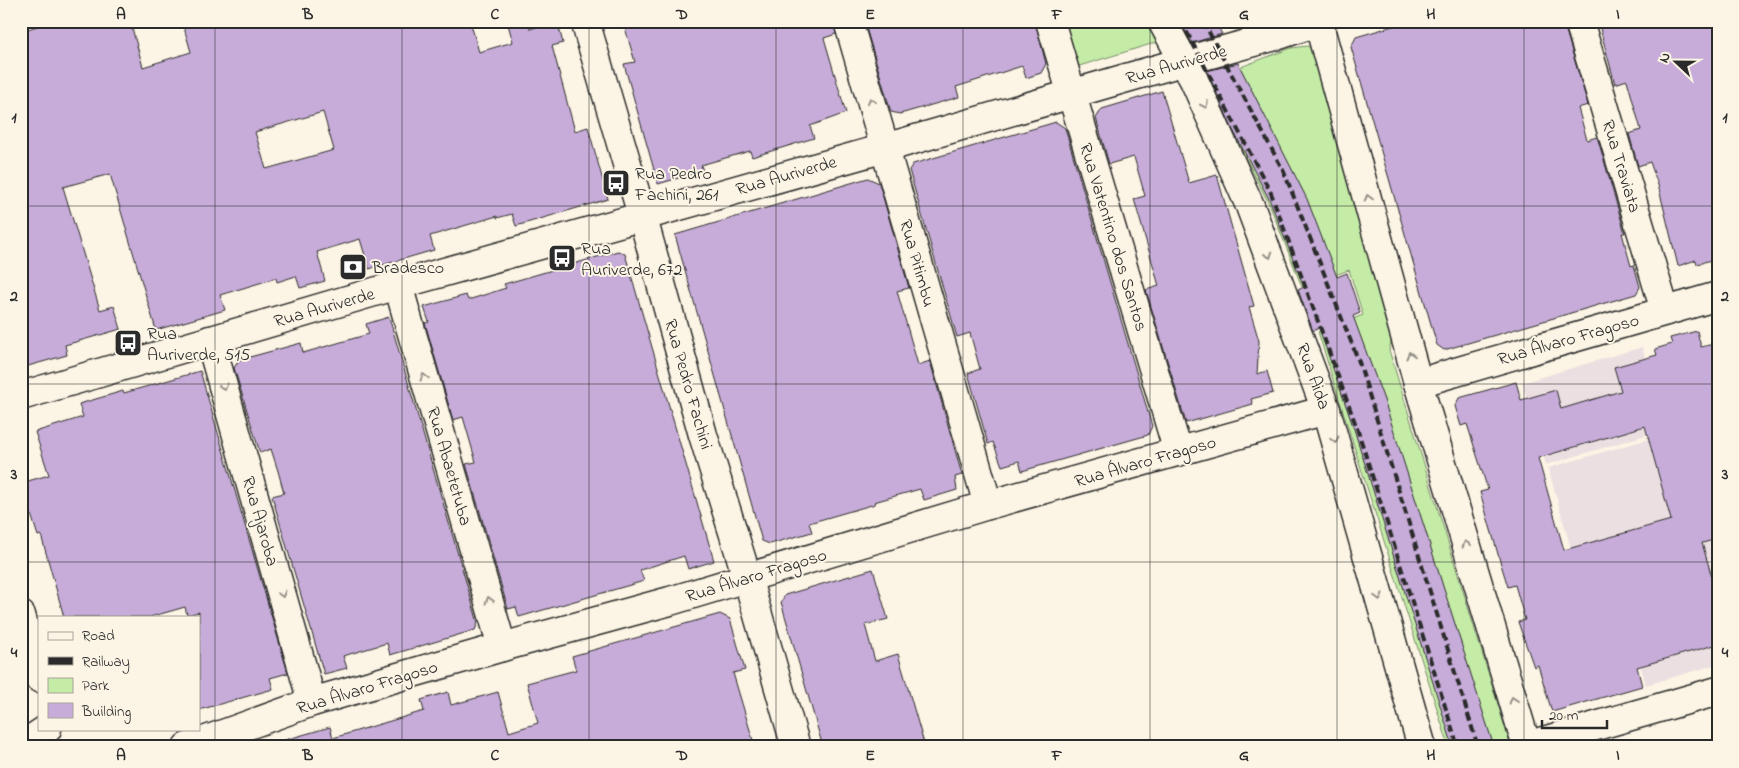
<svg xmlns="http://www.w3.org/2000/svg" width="1739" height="768" font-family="'Indie Flower',sans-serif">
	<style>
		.built { fill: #ecdfe1 }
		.green { fill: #c4eca7; stroke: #788c69 }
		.building { fill: #c7acd9; stroke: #2b2b2b; fill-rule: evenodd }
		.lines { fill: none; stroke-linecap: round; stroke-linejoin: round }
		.minor-casing { stroke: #2b2b2b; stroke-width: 31 }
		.minor { stroke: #fcf5e5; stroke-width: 28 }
		.rail { stroke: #2b2b2b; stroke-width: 4; stroke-dasharray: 8 4; stroke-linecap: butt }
		.oneway { stroke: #949088 }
		.grid { fill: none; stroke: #2b2b2b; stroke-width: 1; stroke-opacity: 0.55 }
		.labels { text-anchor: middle; stroke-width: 4; stroke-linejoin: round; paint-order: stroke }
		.street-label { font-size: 18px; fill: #2b2b2b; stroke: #fcf5e5 }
		.poi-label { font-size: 18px; fill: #2b2b2b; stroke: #fcf5e5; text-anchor: start }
		.neatline { fill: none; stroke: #2b2b2b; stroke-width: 2 }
		.grid-label { font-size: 16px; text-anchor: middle; font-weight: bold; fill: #2b2b2b }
	</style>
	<rect width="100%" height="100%" fill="#fcf5e5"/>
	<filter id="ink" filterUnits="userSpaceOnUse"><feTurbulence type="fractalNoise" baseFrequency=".02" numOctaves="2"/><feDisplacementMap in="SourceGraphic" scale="10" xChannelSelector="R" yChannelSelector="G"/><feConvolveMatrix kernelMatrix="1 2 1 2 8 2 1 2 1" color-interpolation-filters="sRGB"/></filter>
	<g filter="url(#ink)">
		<g class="built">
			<polygon points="1642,347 1666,429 1546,465 1522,383"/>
			<polygon points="1718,419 1718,664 1646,685 1627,620 1594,629 1548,468"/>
		</g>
		<g class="green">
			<polygon points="1063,21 1150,21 1161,41 1076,67"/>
			<polygon points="1307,46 1316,50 1394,331 1389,350 1511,747 1449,747 1318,332 1363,315 1349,270 1302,287 1270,206 1206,80 1291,48"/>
		</g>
		<g class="building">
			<path d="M54 21H130L143 67 191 52 182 21H470L479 52 513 42 507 21H529L530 29 557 21 563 43 552 46 567 102 575 131 588 127 608 199 516 226 512 214 497 218V216L430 236 434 250 369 269 360 239 317 252 325 281 300 288 296 276 277 282 276 278 220 295 225 310 156 330 110 174 63 187 100 310 114 306 121 329 65 345 67 355 21 368V31ZM323 112 334 150 266 169 255 132Z"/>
			<polygon points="623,21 833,21 836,34 824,38 846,113 810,126 814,138 752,157 750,151 701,165 703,171 658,184 624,64 635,62"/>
			<polygon points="864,21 1035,21 1046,64 1041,73 1026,78 1022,66 956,87 959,97 900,114 891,112"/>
			<polygon points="1180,21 1215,21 1222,34 1192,43"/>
			<polygon points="1410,21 1563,21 1588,105 1578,108 1587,140 1597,137 1599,143 1625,233 1622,233 1631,266 1634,265 1640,287 1636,294 1444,350 1437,345 1351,47 1356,37"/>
			<polygon points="1598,21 1718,21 1718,258 1697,264 1696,260 1678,266 1658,185 1650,162 1638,166 1629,134 1641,130 1627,80 1615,84"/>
			<polygon points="1238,63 1307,199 1337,277 1347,273 1360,313 1353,316 1384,400 1494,747 1453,747 1354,429 1319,328 1313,331 1298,290 1304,287 1270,201 1232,128 1207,71"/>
			<polygon points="1162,91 1189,183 1217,175 1254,306 1249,307 1259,341 1257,374 1267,371 1273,393 1251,399 1253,404 1186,423 1146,290 1159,286 1134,199 1145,196 1134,157 1109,164 1096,118 1102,109"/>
			<polygon points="1056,122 1065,128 1152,426 1148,435 1022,471 1019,461 1002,466 993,442 988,444 968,373 980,369 970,333 957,337 909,170 913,164"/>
			<polygon points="868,178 879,183 909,288 897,291 918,365 930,361 962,475 955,477 957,490 924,500 920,489 874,502 875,504 809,523 812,532 770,544 762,541 675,235"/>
			<polygon points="618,251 625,254 714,561 688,569 684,556 640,570 644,581 519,617 516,607 508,609 466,464 476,462 463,417 453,420 425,323 429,322 424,307 466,295 468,300 506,288 504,284"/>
			<polygon points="389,317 478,623 475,630 390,655 387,643 343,656 347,668 324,674 272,496 284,493 278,471 271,449 260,453 234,368 239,360 301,343 303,353 369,334 366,324"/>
			<path d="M1697 331 1701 347 1718 343V539L1702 543 1718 598V644L1637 667 1642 686 1552 712 1538 665 1534 667 1518 622 1525 620 1515 585 1508 587 1500 561 1480 492 1488 490 1467 424 1461 426 1455 406 1459 398 1516 382 1521 400 1556 390 1561 409 1621 391 1614 367 1657 355 1655 349 1672 344 1670 338ZM1645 426 1671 520 1564 550 1538 458Z"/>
			<polygon points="200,371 288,673 270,678 273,689 199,710 199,612 187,615 185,607 150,617 64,617 41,535 38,536 21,483 49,475 35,432 83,417 79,404 123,391 124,393"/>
			<polygon points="873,569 888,619 865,625 875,661 898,654 925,747 823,747 781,602 785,595"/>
			<polygon points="720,614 730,619 745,670 733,673 755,747 278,747 278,742 330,727 333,738 424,711 421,700 448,692 451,705 498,692 509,732 538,723 527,683 576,670 572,656"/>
		</g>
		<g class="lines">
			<defs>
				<g id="minor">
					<polyline points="585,21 642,215 703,435 747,577 796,747"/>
					<polyline points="848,21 988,505"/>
					<polyline points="1050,21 1178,452"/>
					<polyline points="1162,21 1194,80 1250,206 1326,410 1422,747"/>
					<polyline points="1318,21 1418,383 1527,747"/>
					<polyline points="1579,21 1665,311"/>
					<polyline points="398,285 502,647"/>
					<polyline points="210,340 312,702"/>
					<polyline points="1418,383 1718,296"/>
					<polyline points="21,396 398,285 885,148 1185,61 1279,35 1320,21"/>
					<polyline points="21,615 39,678"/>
					<polyline points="21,746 47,729"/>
					<polyline points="1526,746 1718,691"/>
					<polyline points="187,747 312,702 502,647 670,601 988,505 1326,410"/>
				</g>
			</defs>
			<use href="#minor" class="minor-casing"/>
			<use href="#minor" class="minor"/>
			<g class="rail">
				<polyline points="1181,21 1271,193 1357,428 1458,747"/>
				<polyline points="1203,21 1284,172 1359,362 1478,747"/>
			</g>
		</g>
		<defs><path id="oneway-chevron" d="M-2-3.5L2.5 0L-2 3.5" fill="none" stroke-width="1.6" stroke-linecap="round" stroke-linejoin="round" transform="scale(1.25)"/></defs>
		<g class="oneway">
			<use href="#oneway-chevron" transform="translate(871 101) rotate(-106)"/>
			<use href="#oneway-chevron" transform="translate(1205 105) rotate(65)"/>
			<use href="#oneway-chevron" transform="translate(1368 198) rotate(-105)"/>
			<use href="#oneway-chevron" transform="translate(1269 255) rotate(70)"/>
			<use href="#oneway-chevron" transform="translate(1410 355) rotate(-105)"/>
			<use href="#oneway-chevron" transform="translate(424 377) rotate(-106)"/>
			<use href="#oneway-chevron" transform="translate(224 387) rotate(74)"/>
			<use href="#oneway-chevron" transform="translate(1335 440) rotate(74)"/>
			<use href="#oneway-chevron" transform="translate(1466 544) rotate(-107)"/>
			<use href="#oneway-chevron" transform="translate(282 594) rotate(74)"/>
			<use href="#oneway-chevron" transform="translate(1379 597) rotate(74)"/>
			<use href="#oneway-chevron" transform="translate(489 600) rotate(-106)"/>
			<use href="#oneway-chevron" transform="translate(1513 700) rotate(-107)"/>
		</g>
	</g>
	<path class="grid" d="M215 21V747M402 21V747M589 21V747M776 21V747M963 21V747M1150 21V747M1337 21V747M1524 21V747M21 206H1718M21 384H1718M21 562H1718"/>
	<defs>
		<symbol id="bus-square" viewBox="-11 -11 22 22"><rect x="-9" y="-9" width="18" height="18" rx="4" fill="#2b2b2b" stroke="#fcf5e5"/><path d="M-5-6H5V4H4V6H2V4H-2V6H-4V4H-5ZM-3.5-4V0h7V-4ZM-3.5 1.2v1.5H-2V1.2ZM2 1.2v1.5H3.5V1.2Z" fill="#fff"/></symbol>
		<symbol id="bank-square" viewBox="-11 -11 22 22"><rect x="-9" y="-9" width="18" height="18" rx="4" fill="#2b2b2b" stroke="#fcf5e5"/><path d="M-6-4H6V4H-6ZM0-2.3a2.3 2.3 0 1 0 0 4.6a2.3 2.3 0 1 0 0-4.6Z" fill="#fff"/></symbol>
	</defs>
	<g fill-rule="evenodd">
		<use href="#bus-square" x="600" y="167" width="32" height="32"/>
		<use href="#bus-square" x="546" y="242" width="32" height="32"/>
		<use href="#bank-square" x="337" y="251" width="32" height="32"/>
		<use href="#bus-square" x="112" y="327" width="32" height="32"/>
	</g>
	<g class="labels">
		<g class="street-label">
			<text transform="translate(1176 64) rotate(-16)" y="6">Rua Auriverde</text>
			<text transform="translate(1622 166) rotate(73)" y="6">Rua Traviata</text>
			<text transform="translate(786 175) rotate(-16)" y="6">Rua Auriverde</text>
			<text transform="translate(1114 237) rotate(73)" y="6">Rua Vatentino dos Santos</text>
			<text transform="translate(918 263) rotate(74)" y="6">Rua Pitimbu</text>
			<text transform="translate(324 307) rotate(-16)" y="6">Rua Auriverde</text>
			<text transform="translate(1568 339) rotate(-16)" y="6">Rua Álvaro Fragoso</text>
			<text transform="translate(1314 376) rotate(70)" y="6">Rua Aida</text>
			<text transform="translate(689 384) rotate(74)" y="6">Rua Pedro Fachini</text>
			<text transform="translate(1145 461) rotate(-16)" y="6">Rua Álvaro Fragoso</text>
			<text transform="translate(450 466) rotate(74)" y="6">Rua Abaetetuba</text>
			<text transform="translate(261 521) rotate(74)" y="6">Rua Ajaroba</text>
			<text transform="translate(756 575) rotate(-17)" y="6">Rua Álvaro Fragoso</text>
			<text transform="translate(367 687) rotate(-17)" y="6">Rua Álvaro Fragoso</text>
		</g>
		<g class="poi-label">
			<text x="635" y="179">Rua Pedro<tspan x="635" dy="21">Fachini, 261</tspan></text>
			<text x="581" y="254">Rua<tspan x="581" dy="21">Auriverde, 672</tspan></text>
			<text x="372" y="273">Bradesco</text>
			<text x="147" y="339">Rua<tspan x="147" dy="21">Auriverde, 515</tspan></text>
		</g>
	</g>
	<rect width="1739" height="768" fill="none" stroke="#fcf5e5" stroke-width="55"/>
	<rect x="38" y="616" width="162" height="115" fill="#fcf5e5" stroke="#a8a49b"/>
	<rect x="48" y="632" width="25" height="8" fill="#fcf5e5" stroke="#a8a49b"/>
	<text x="82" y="640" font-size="15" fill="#2b2b2b">Road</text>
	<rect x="48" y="657" width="25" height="8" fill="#2b2b2b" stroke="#a8a49b"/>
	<text x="82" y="666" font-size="15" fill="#2b2b2b">Railway</text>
	<rect x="48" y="678" width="25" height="15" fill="#c4eca7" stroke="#a8a49b"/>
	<text x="82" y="690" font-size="15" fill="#2b2b2b">Park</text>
	<rect x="48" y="703" width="25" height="15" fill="#c7acd9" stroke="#a8a49b"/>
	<text x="82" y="716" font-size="15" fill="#2b2b2b">Building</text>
	<g transform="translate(1676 62) rotate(292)" stroke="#fcf5e5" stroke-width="4" paint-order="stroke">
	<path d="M0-4L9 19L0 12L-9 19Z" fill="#2b2b2b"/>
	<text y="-8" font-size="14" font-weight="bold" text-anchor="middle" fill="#2b2b2b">N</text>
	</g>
	<path d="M1542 720v8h65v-8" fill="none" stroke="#2b2b2b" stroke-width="2.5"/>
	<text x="1549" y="720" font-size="15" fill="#2b2b2b" stroke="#fcf5e5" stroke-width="4" paint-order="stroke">20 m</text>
	<rect x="28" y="28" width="1684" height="712" class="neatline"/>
	<g class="grid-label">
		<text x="121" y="19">A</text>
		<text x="308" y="19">B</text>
		<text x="495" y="19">C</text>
		<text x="682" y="19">D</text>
		<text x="870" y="19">E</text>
		<text x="1057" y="19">F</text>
		<text x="1244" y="19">G</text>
		<text x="1431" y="19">H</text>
		<text x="1618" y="19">I</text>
		<text x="14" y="122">1</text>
		<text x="1725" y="122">1</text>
		<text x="14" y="301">2</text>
		<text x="1725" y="301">2</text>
		<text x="14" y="479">3</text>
		<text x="1725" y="479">3</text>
		<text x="14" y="657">4</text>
		<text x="1725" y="657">4</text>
		<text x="121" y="760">A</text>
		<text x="308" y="760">B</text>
		<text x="495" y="760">C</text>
		<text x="682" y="760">D</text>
		<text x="870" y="760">E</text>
		<text x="1057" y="760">F</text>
		<text x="1244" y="760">G</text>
		<text x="1431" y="760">H</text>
		<text x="1618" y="760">I</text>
	</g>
</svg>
